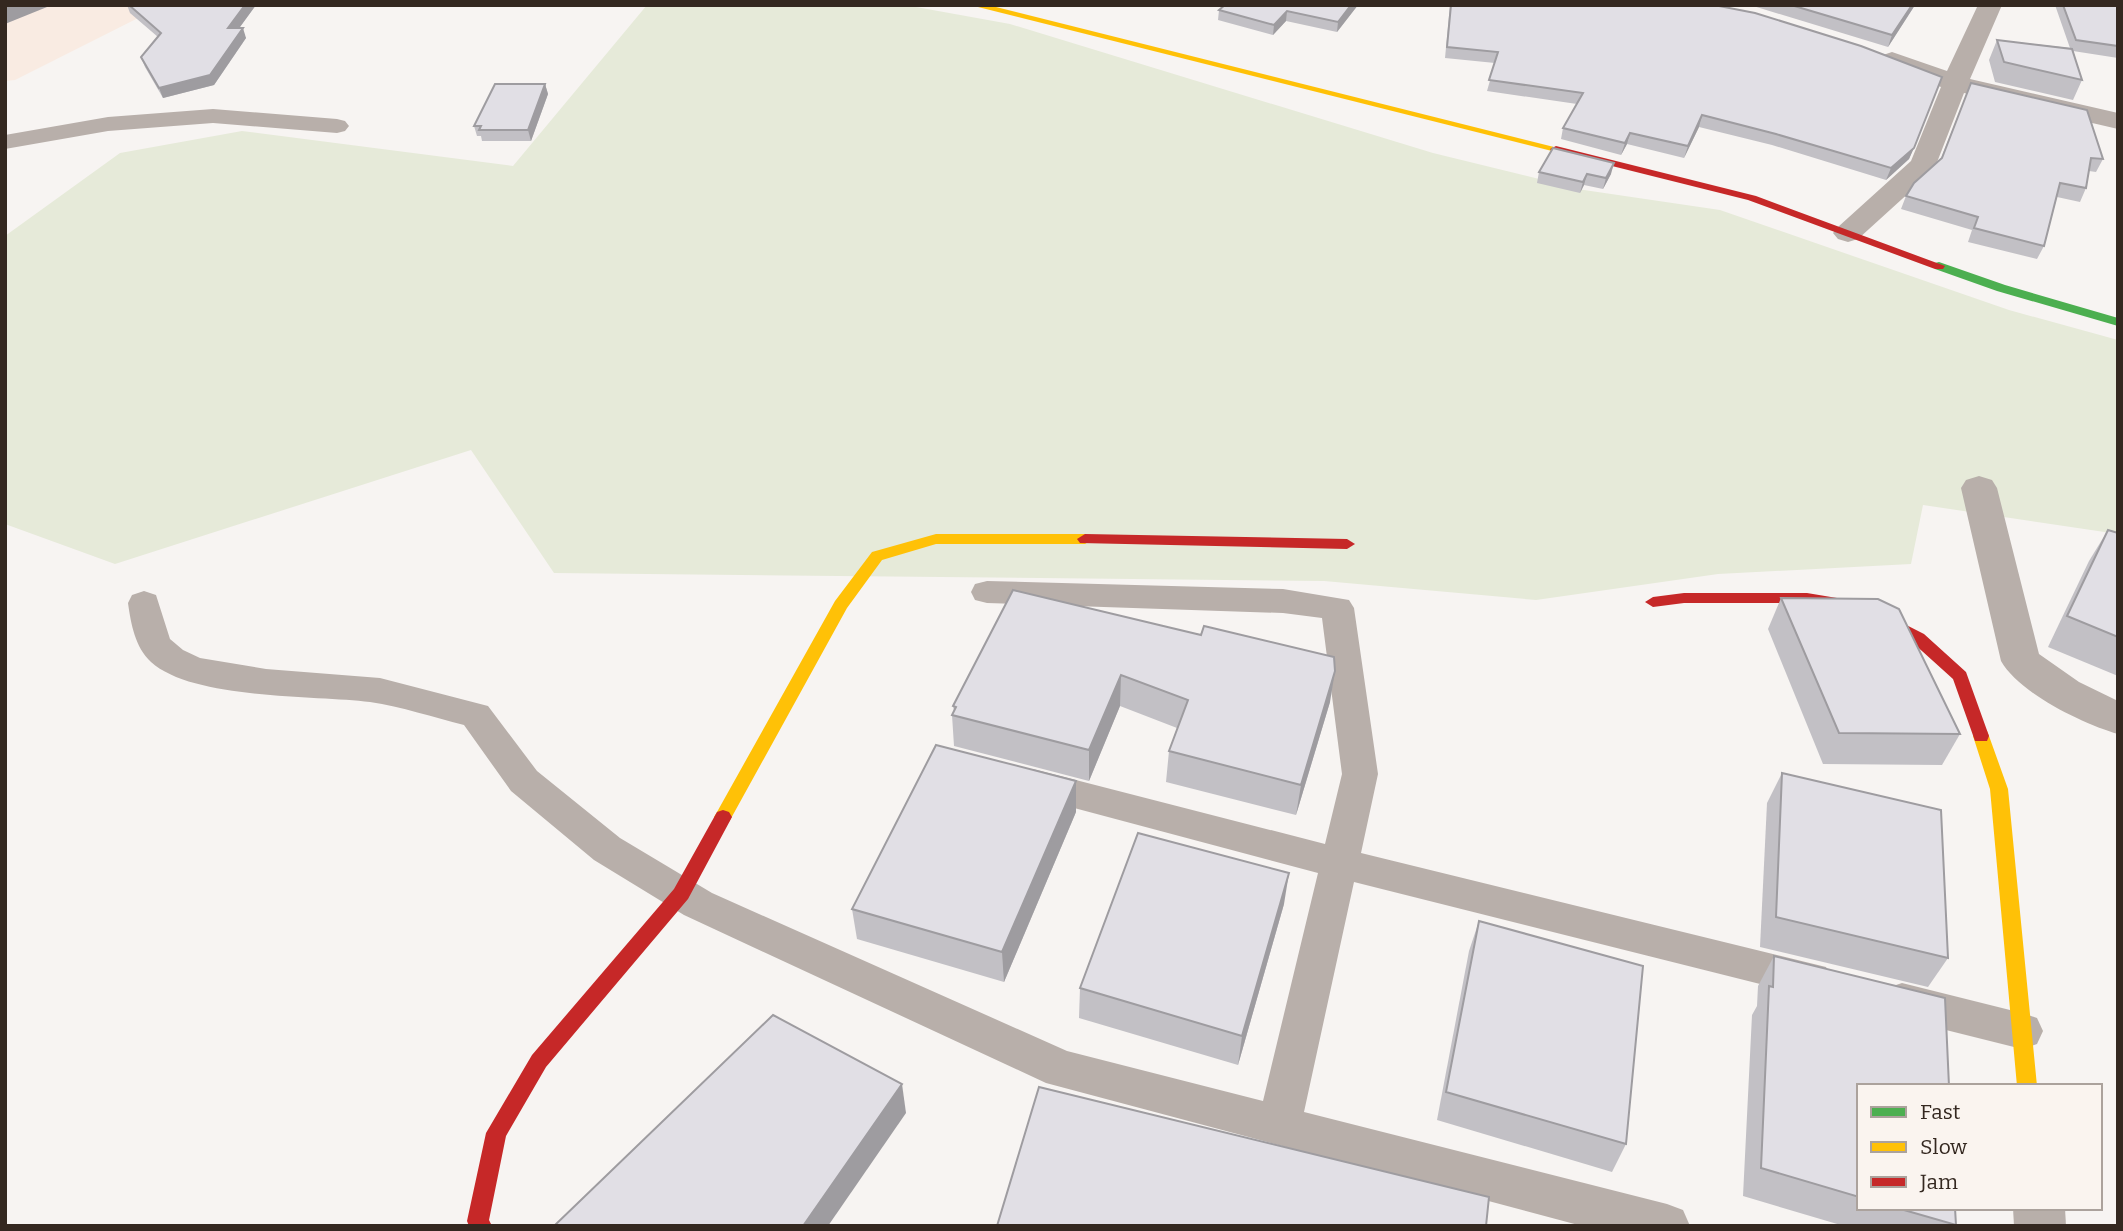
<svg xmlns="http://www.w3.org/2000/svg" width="2123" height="1231" font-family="Bitter,serif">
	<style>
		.built { fill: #f9ebe2 }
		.green { fill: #e6ead9 }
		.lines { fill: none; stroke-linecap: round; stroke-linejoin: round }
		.lane { fill: #b8afaa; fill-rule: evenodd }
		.street { fill: #b8afaa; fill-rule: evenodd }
		.fast { fill: #4caf50; fill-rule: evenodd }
		.slow { fill: #ffc107; fill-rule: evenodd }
		.jam { fill: #c62828; fill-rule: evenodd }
		.wall { fill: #c2c0c5 }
		.shaded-wall { fill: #9e9ca0 }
		.building { fill: #e1dfe5; stroke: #9e9ca0; stroke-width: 2 }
	</style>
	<rect width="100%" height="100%" fill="#f7f4f2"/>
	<polygon class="built" points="5,5 149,5 158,8 15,80 5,81"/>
	<polygon class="green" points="647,5 905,5 1010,24 1433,153 1584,190 1720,210 2009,310 2118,340 2118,534 1923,505 1911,564 1718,574 1536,600 1324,581 554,573 471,450 115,564 5,524 5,236 120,153 242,131 513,166"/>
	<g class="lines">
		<g class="lane">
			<polygon points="213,109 337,119 345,121 349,126 345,131 337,133 213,123 108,131 5,149 5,135 108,117"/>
			<path d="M987 581 1283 589 1349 600 1354 608 1378 774 1361 853 1826 967 1832 979 1826 991 1812 997 1354 882 1304 1112 1667 1204 1683 1210 1690 1226H1582L1046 1083 684 915 594 860 511 791 464 725C433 717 402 707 370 702 315 695 193 700 151 662 135 647 131 624 128 603L132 595 144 591 156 595 170 639 183 650 200 658 266 669 380 678 488 706 537 771 620 838 712 893 1067 1051 1263 1101 1318 873 1033 797 1020 793 1015 783 1020 773 1033 769 1325 844 1342 774 1322 618 1283 613 987 603 975 600 971 592 975 584Z"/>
			<polygon points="1902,983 2022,1013 2037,1018 2043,1031 2037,1044 2022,1049 1902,1019 1887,1014 1881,1001 1887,988"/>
		</g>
		<g class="street">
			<polygon points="1978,5 2002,5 1970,79 2118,113 2118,129 1964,93 1934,170 1858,239 1848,242 1838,239 1833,233 1838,227 1911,161 1941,87 1883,65 1879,60 1883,55 1892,52 1947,71"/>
			<path d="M1979 476 1992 480 1997 488 2039 654 2079 682 2118 701V734C2083 724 2019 693 2001 661L1961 488 1966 480Z"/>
			<polygon points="2013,1208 2065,1208 2066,1226 2014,1226"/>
		</g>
		<polygon class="fast" points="1939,262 2005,285 2118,318 2118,326 1997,291 1935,269 1935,263"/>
		<g class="slow">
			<polygon points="970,5 988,5 1562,149 1556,152"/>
			<polygon points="936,534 1085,534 1093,539 1085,544 936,544 882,560 847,608 729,822 723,824 717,822 714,817 717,812 835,601 872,552"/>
			<polygon points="1981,730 1987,731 1989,736 2008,789 2037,1086 2017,1086 1990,789 1973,736 1975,731"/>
		</g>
		<g class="jam">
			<polygon points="1556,146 1756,196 1945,266 1943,269 1935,269 1748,200 1552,151 1550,149"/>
			<polygon points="1085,534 1347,539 1355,544 1347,549 1080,543 1077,539"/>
			<polygon points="1684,593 1807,593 1861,602 1924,634 1966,672 1989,736 1987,741 1975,741 1953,679 1912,642 1851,611 1807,603 1684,603 1653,607 1645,602 1653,597"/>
			<polygon points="723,810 729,812 732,817 688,899 546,1067 506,1136 489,1220 492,1226 469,1226 467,1221 486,1133 532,1055 674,889 717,812"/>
		</g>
	</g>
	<g class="wall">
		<polygon points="127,5 256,5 239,28 246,38 214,85 163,98 145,67 141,57 158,37 130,13"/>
		<polygon points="1358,5 1337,32 1286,21 1273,35 1218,20 1219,10"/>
		<polygon points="1450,5 1714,5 1942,77 1909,159 1886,180 1772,145 1699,127 1684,158 1627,144 1621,155 1561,139 1563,128 1577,104 1487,91 1495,63 1445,58"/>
		<polygon points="1750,5 1915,5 1888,47"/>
		<polygon points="2055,5 2118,5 2118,58 2073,51 2082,80 2073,100 1995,82 1989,60 1997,40 2070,48"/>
		<polygon points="1971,83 2103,159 2096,172 2089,171 2086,188 2080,202 2057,197 2044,246 2037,259 1968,242 1972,230 1901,209 1906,196 1941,158"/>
		<polygon points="545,84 548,94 531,141 482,141 481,136 477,136 474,126"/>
		<polygon points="1539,172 1611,174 1603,189 1584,185 1580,193 1537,183"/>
		<polygon points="2108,530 2118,533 2118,676 2048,647 2089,561"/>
		<polygon points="1013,590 1330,702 1296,815 1166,782 1169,751 1177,728 1120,706 1089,781 954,746 952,715 954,711 953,706"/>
		<polygon points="1781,598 1960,734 1942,765 1823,764 1768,629"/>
		<polygon points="1782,773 1948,958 1928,987 1760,947 1767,803"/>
		<polygon points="1076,812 1004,982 857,939 852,909"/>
		<polygon points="1284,904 1238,1065 1079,1018 1080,988"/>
		<polygon points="1479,921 1626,1144 1612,1172 1437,1120 1469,951"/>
		<polygon points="1774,956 1859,1086 1859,1208 1955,1208 1956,1225 1844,1226 1743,1196 1752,1015 1757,1006 1758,986"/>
	</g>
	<g class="shaded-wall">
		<polygon points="5,5 52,5 5,24"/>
		<polygon points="245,5 256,5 232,38 228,28"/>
		<polygon points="1351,5 1358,5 1337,32 1338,22"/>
		<polygon points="1912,5 1915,5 1888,47 1892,35"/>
		<polygon points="1287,11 1286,21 1273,35 1274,25"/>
		<polygon points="243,28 246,38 214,85 163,98 159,88"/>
		<polygon points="545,84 548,94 531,141 528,130"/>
		<polygon points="1702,115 1699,127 1684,158 1688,146"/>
		<polygon points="1630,133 1627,144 1621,155 1625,143"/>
		<polygon points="1914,148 1909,159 1886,180 1891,168"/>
		<polygon points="1614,163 1611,174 1603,189 1606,178"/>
		<polygon points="1587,174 1584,185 1580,193 1583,182"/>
		<polygon points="1335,671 1330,702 1296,815 1301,785"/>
		<polygon points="1121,675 1120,706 1089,781 1089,750"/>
		<polygon points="1076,781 1076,812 1004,982 1002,952"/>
		<polygon points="1289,873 1284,904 1238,1065 1242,1036"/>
		<polygon points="902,1084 906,1113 828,1226 803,1226"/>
	</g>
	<g class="building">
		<polygon points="129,5 245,5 228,28 243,28 210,75 159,88 141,57 161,33"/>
		<polygon points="1225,5 1351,5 1338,22 1287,11 1274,25 1219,10"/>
		<polygon points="1451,5 1714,5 1755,13 1861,46 1942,77 1914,148 1891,168 1776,134 1702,115 1688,146 1630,133 1625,143 1563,128 1583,93 1489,80 1498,52 1447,47"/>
		<polygon points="1791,5 1912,5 1892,35"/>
		<polygon points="2063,5 2118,5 2118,46 2076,40"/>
		<polygon points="1997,40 2072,49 2082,80 2004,62"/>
		<polygon points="1971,83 2087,110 2103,159 2091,158 2086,188 2060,183 2044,246 1974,228 1978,217 1906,196 1914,183 1942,158"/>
		<polygon points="495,84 545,84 528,130 479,130 481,126 474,126"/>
		<polygon points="1553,148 1614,163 1606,178 1587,174 1583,182 1539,172"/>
		<polygon points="2108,530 2118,533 2118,637 2067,616"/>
		<polygon points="1013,590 1201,635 1204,626 1334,657 1335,671 1301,785 1169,751 1188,700 1121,675 1089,750 952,715 956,707 953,706"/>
		<polygon points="1781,598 1878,599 1899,609 1960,734 1839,733"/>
		<polygon points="936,745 1076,781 1002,952 852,909"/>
		<polygon points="1782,773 1941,810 1948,958 1776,917"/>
		<polygon points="1138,833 1289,873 1242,1036 1080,988"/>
		<polygon points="1479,921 1643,966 1626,1144 1446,1092"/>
		<polygon points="1774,956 1945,998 1949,1086 1859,1086 1859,1197 1761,1168 1769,986 1773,987"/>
		<polygon points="773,1015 902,1084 803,1226 554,1226"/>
		<polygon points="1039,1087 1489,1197 1486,1226 997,1226"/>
		<polygon points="1897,1208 1955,1208 1956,1225"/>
	</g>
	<rect width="2123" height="1231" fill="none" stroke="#342820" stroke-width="14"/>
	<rect x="1857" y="1084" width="245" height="126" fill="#faf4ef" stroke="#aba29c" stroke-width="2"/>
	<rect x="1871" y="1107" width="35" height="10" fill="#4caf50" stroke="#aba29c" stroke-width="2"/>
	<text x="1920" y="1119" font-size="21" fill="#342820">Fast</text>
	<rect x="1871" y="1142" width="35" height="10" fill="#ffc107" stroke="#aba29c" stroke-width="2"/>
	<text x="1920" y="1154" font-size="21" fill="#342820">Slow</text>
	<rect x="1871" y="1177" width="35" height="10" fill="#c62828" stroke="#aba29c" stroke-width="2"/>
	<text x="1920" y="1189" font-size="21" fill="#342820">Jam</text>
</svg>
